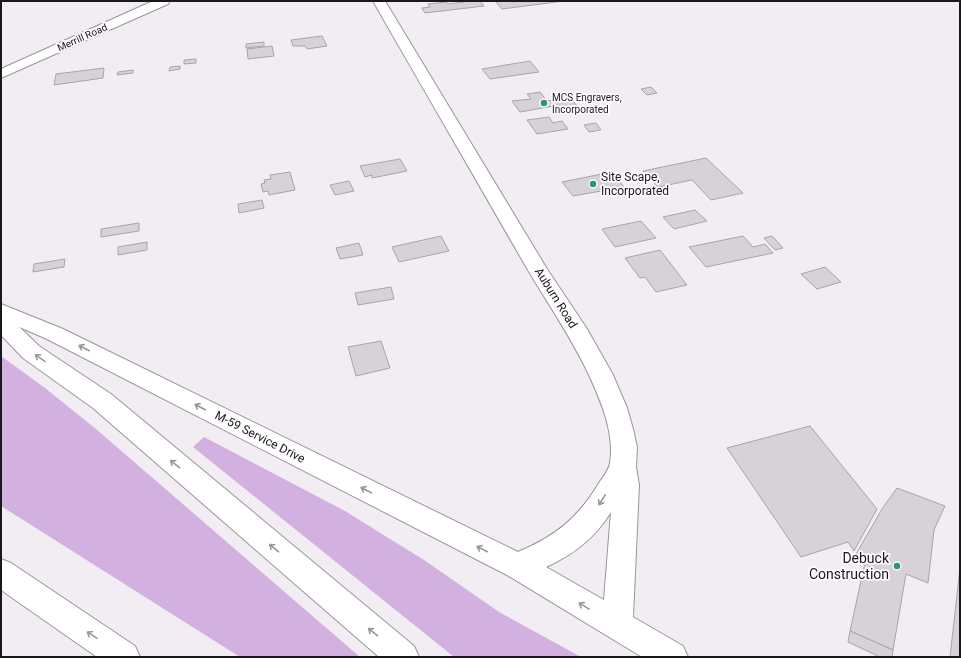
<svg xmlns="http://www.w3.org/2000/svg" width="961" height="658" font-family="Roboto,sans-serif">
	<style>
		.green { fill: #d2b0df }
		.building { fill: #d6d2d8; stroke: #a9a4aa }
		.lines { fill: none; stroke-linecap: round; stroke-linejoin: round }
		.street-casing { stroke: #99959b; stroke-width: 2 }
		.secondary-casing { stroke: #99959b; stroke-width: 2 }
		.highway-casing { stroke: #99959b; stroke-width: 2 }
		.street { fill: #fff; fill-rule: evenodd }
		.secondary { fill: #fff; fill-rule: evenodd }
		.highway { fill: #fff; fill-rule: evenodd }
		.oneway { stroke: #989798 }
		.poi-dot { fill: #2c9471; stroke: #fefbff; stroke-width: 1.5 }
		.labels { text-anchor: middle; stroke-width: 3.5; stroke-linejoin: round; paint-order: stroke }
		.far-street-label { font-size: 10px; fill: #1a181b; stroke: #fefbff }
		.far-poi-label { font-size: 10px; fill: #1a181b; stroke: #fefbff; text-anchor: start }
		.poi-label { font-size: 12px; fill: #1a181b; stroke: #fefbff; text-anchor: start }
		.street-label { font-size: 12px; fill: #1a181b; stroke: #fefbff }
		.near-poi-label { font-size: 14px; fill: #1a181b; stroke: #fefbff; text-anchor: end }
	</style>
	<rect width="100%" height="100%" fill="#f2edf3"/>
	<g class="green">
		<polygon points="1,356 45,388 96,429 360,657 240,657 1,506"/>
		<polygon points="204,437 345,511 424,560 499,612 581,657 454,657 193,447"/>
	</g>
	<g class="building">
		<polygon points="463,1 480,1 484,6 425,13 422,8 430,7 428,4 446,2 448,4 464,2"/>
		<polygon points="495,1 564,1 502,9"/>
		<polygon points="322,36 327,46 307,49 305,46 293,46 291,40"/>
		<polygon points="264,42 264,46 246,48 246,44"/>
		<polygon points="272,46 274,56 248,59 247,49"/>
		<polygon points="196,59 196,63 184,64 184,60"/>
		<polygon points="530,61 539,72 490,79 482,69"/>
		<polygon points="180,66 180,69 169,71 170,67"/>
		<polygon points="104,68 103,78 54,85 56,74"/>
		<polygon points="133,70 133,73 117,75 118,72"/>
		<polygon points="651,87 657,93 647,95 641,89"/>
		<polygon points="540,92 547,101 570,97 577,106 561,108 559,105 520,112 512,101 531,99 527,94"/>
		<polygon points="549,117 553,123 562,121 568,129 537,134 527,120"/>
		<polygon points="596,123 601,130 589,132 584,125"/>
		<polygon points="706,158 743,193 711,200 692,180 658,187 643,171"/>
		<polygon points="400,159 407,171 372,178 372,175 365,177 360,166"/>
		<polygon points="290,172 295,190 269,195 268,191 263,192 261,184 265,183 264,180 271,179 270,175"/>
		<polygon points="612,172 624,187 573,196 562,182"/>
		<polygon points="349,181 354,191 335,195 330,185"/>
		<polygon points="262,200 264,208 239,213 238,204"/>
		<polygon points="695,210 707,221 674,229 663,217"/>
		<polygon points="641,221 656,238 615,247 602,229"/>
		<polygon points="139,223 139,231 101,237 101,229"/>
		<polygon points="441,236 449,251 399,262 392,247"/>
		<polygon points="743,236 753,247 765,244 773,253 706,267 689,247"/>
		<polygon points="772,236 783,248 775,250 764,238"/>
		<polygon points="147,242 147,250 118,255 118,247"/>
		<polygon points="359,243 363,255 340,259 336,248"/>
		<polygon points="660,250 687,285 656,292 645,277 640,278 625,258"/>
		<polygon points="65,259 64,267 33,272 34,264"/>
		<polygon points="825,267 841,282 817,289 801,274"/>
		<polygon points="391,287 394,299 358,305 355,293"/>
		<polygon points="381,341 390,368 356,376 348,347"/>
		<polygon points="810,426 877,509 854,551 848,542 801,557 727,448"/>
		<polygon points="897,488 945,506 934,530 928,583 906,574 893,650 850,631 866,558 856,554 882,509"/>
		<polygon points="960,568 960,657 950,657"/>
		<polygon points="850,631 893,650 892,657 880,657 848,642"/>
	</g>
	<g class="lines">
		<defs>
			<polygon id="street" points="153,1 170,1 168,4 1,78 1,69"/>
			<path id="secondary" d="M373 1H385L547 269 587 329 613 375 627 408 633 429 637 447 636 467 639 485 633 617 683 646 688 657H642L507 575 47 339 1 319V304L63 329 518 552C556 536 578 518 599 483 603 477 609 470 610 463 615 434 601 401 589 375 570 334 543 297 521 258 472 172 422 87 373 1ZM611 512 604 600 546 567C573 555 595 538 611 512Z"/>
			<g id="highway">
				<polygon points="1,315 9,317 39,346 111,394 414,646 419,657 379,657 93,408 23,358 1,335"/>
				<polygon points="1,559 11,563 135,646 140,657 97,657 1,590"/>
			</g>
		</defs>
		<use href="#street" class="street-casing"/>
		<use href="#secondary" class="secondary-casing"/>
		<use href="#highway" class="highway-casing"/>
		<use href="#street" class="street"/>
		<use href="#secondary" class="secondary"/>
		<use href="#highway" class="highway"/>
	</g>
	<defs><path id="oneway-shaft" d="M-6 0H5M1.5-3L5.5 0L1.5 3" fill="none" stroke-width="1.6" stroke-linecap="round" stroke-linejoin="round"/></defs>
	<g class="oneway">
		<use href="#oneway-shaft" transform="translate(84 348) rotate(-153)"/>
		<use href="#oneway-shaft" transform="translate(40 358) rotate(-145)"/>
		<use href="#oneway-shaft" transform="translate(200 407) rotate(-153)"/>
		<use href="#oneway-shaft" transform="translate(175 464) rotate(-140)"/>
		<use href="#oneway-shaft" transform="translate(366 490) rotate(-153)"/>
		<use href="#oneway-shaft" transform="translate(602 500) rotate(122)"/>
		<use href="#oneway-shaft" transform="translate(274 548) rotate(-140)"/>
		<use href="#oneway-shaft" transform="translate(482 549) rotate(-153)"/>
		<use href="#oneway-shaft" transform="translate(584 606) rotate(-149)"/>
		<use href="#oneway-shaft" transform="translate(373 632) rotate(-140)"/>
		<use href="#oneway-shaft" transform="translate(92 635) rotate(-146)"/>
	</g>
	<g class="poi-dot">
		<circle cx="544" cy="103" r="4"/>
		<circle cx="593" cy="184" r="4"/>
		<circle cx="897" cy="566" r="4"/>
	</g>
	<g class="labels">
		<g class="far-street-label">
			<text transform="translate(82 37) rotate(-24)" y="4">Merrill Road</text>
		</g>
		<g class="far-poi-label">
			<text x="552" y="101">MCS Engravers,<tspan x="552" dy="12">Incorporated</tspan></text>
		</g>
		<g class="poi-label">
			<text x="601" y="181">Site Scape,<tspan x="601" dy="14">Incorporated</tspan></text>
		</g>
		<g class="street-label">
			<text transform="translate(556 298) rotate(58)" y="4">Auburn Road</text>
			<text transform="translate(260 437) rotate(27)" y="4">M-59 Service Drive</text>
		</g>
		<g class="near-poi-label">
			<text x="889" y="563">Debuck<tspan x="889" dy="16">Construction</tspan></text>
		</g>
	</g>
	<rect width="961" height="658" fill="none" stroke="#1a181b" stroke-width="4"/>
</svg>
